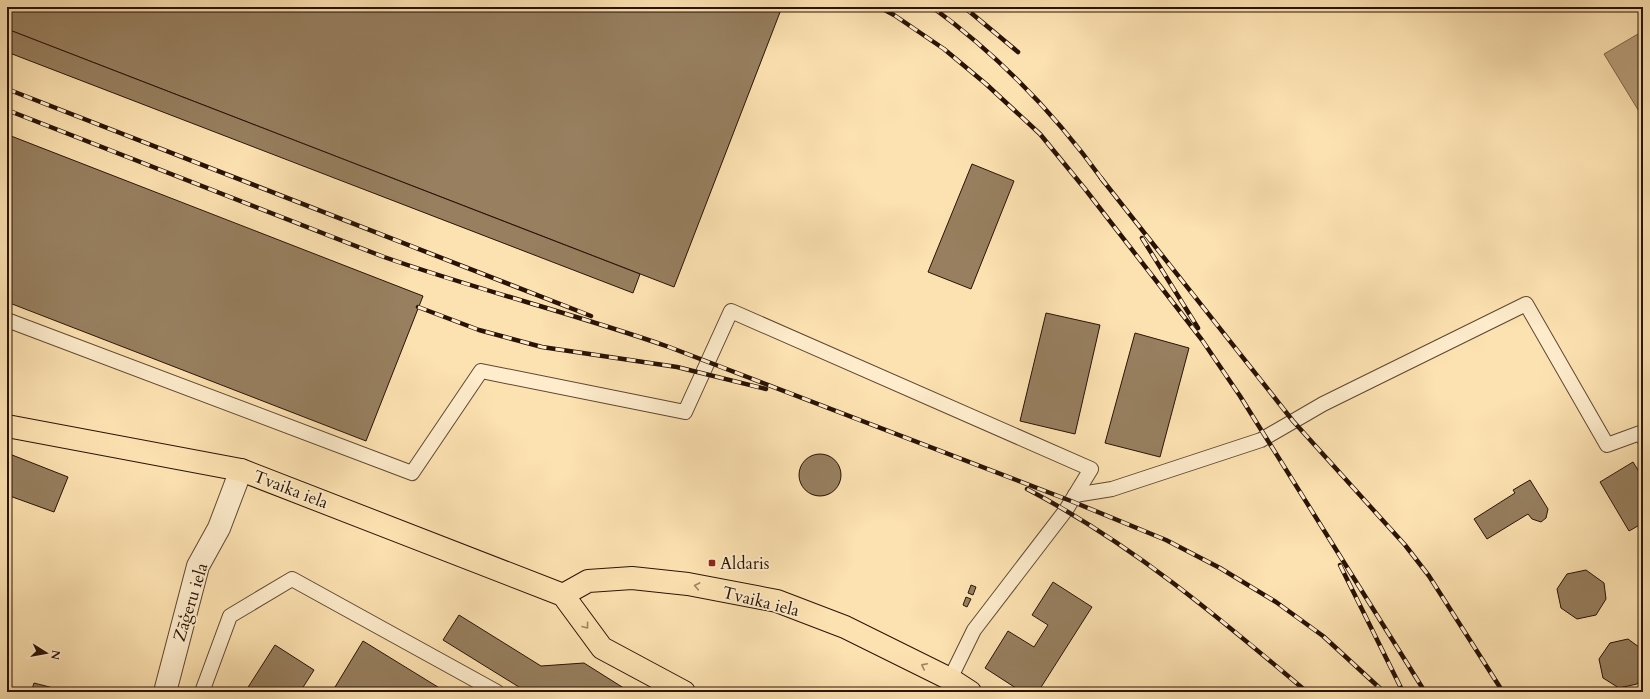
<svg xmlns="http://www.w3.org/2000/svg" width="1650" height="699" font-family="Cardo,serif">
	<style>
		.water { fill: #b59c77; stroke: #7d654a }
		.building { fill: #977f5f; stroke: #291307 }
		.lines { fill: none; stroke-linecap: round; stroke-linejoin: round }
		.service-casing { stroke: #5e4732; stroke-width: 16 }
		.minor-casing { stroke: #5e4732; stroke-width: 24 }
		.primary-casing { stroke: #291307; stroke-width: 24 }
		.service { stroke: #feeccc; stroke-width: 14 }
		.minor { stroke: #feeccc; stroke-width: 22 }
		.primary { stroke: #fde2b1; stroke-width: 22 }
		.rail-casing { stroke: #291307; stroke-width: 4.5 }
		.rail { stroke: #feeccc; stroke-width: 3; stroke-dasharray: 9; stroke-linecap: butt }
		.oneway { stroke: #9e8564 }
		.poi-dot { fill: #8f2418; stroke: #feeccc; stroke-width: 1.5 }
		.labels { text-anchor: middle; stroke-width: 3.5; stroke-linejoin: round; paint-order: stroke }
		.street-label { font-size: 17px; fill: #291307; stroke: #feeccc }
		.poi-label { font-size: 17px; fill: #291307; stroke: #feeccc; text-anchor: start }
	</style>
	<rect width="100%" height="100%" fill="#fde2b1"/>
	<filter id="stains"><feTurbulence type="fractalNoise" baseFrequency=".005" numOctaves="4"/><feColorMatrix values="0 0 0 0 .2 0 0 0 0 .09 0 0 0 0 .02 0 0 0 .5 -.17"/></filter>
	<radialGradient id="worn" r=".72"><stop offset=".6" stop-color="#630" stop-opacity="0"/><stop offset="1" stop-color="#630" stop-opacity=".3"/></radialGradient>
	<polygon class="water" points="1643,31 1643,118 1604,54"/>
	<g class="building">
		<polygon points="7,7 782,7 674,287 7,29"/>
		<polygon points="7,29 640,274 633,293 7,52"/>
		<polygon points="11,136 423,296 366,441 7,302 7,146"/>
		<polygon points="972,164 1014,181 971,289 928,272"/>
		<polygon points="1046,313 1100,325 1075,434 1020,421"/>
		<polygon points="1135,333 1189,348 1160,457 1105,443"/>
		<polygon points="7,453 68,477 54,512 7,495"/>
		<circle cx="820" cy="475" r="21"/>
		<polygon points="1633,462 1643,478 1643,523 1629,531 1600,482"/>
		<polygon points="1530,480 1548,509 1546,518 1541,522 1532,519 1528,514 1487,539 1474,519 1515,493 1513,490"/>
		<polygon points="1586,570 1604,583 1606,599 1596,615 1577,619 1561,608 1557,589 1567,574"/>
		<polygon points="1053,582 1092,607 1038,692 1022,692 985,668 1008,631 1034,647 1048,625 1032,615"/>
		<polygon points="971,585 976,587 973,595 968,593"/>
		<polygon points="966,597 971,599 967,607 963,605"/>
		<polygon points="459,615 541,666 584,663 630,692 527,692 443,640"/>
		<polygon points="1628,639 1643,650 1643,676 1637,684 1619,688 1603,678 1599,659 1610,643"/>
		<polygon points="363,641 446,692 332,692"/>
		<polygon points="275,645 314,670 300,692 245,692"/>
		<polygon points="34,683 69,692 31,692"/>
	</g>
	<g class="lines">
		<defs>
			<g id="service">
				<polyline points="7,320 412,473 481,371 685,412 731,311 1091,469 1066,510 974,630 950,679"/>
				<polyline points="1075,495 1112,489 1261,440 1323,404 1526,304 1607,445 1640,433 1643,438"/>
				<polyline points="202,692 230,616 292,579 497,692"/>
			</g>
			<polyline id="minor" points="165,692 198,566 219,528 241,470"/>
			<g id="primary">
				<polyline points="7,426 241,470 563,595 602,648 684,692"/>
				<polyline points="563,595 588,581 632,578 688,584 777,601 845,627 950,679 970,692"/>
			</g>
		</defs>
		<use href="#service" class="service-casing"/>
		<use href="#minor" class="minor-casing"/>
		<use href="#primary" class="primary-casing"/>
		<use href="#service" class="service"/>
		<use href="#minor" class="minor"/>
		<use href="#primary" class="primary"/>
		<defs>
			<g id="rail">
				<polyline points="879,7 894,15 944,49 986,84 1040,134 1085,189 1202,340 1240,396 1425,692"/>
				<path d="M932 7C998 55 1056 115 1104 182"/>
				<polyline points="964,7 1018,52"/>
				<polyline points="7,89 591,316"/>
				<path d="M7 110 384 257C478 290 575 314 669 347L1071 501 1166 540 1220 568 1276 602 1323 636 1384 692"/>
				<polyline points="1101,178 1293,421 1405,545 1429,576 1503,692"/>
				<polyline points="1142,238 1198,328"/>
				<polyline points="418,307 479,330 542,347 677,367 766,389"/>
				<path d="M1027 489C1132 544 1217 616 1307 692"/>
				<polyline points="1340,565 1403,692"/>
			</g>
		</defs>
		<use href="#rail" class="rail-casing"/>
		<use href="#rail" class="rail"/>
	</g>
	<defs><path id="oneway-chevron" d="M-2-3.5L2.5 0L-2 3.5" fill="none" stroke-width="1.6" stroke-linecap="round" stroke-linejoin="round"/></defs>
	<g class="oneway">
		<use href="#oneway-chevron" transform="translate(697 586) rotate(-169)"/>
		<use href="#oneway-chevron" transform="translate(586 626) rotate(53)"/>
		<use href="#oneway-chevron" transform="translate(924 666) rotate(-154)"/>
	</g>
	<rect class="poi-dot" x="708" y="559" width="8" height="8" rx="2"/>
	<g class="labels">
		<g class="street-label">
			<text transform="translate(291 489) rotate(21)" y="6">Tvaika iela</text>
			<text transform="translate(761 601) rotate(14)" y="6">Tvaika iela</text>
			<text transform="translate(190 602) rotate(-73)" y="6">Zāģeru iela</text>
		</g>
		<g class="poi-label">
			<text x="720" y="569">Aldaris</text>
		</g>
	</g>
	<rect width="1650" height="699" fill="none" stroke="#fde2b1" stroke-width="24"/>
	<rect x="8" y="8" width="1634" height="683" fill="none" stroke="#291307" stroke-width="2"/>
	<rect x="12" y="12" width="1626" height="675" fill="none" stroke="#291307"/>
	<g transform="translate(46 653) rotate(101)" stroke="#feeccc" stroke-width="3" paint-order="stroke">
	<path d="M0-3L7 15L0 10L-7 15Z" fill="#291307"/>
	<text y="-6" font-size="11" font-weight="bold" text-anchor="middle" fill="#291307">N</text>
	</g>
	<rect width="100%" height="100%" filter="url(#stains)"/>
	<rect width="100%" height="100%" fill="url(#worn)"/>
</svg>
